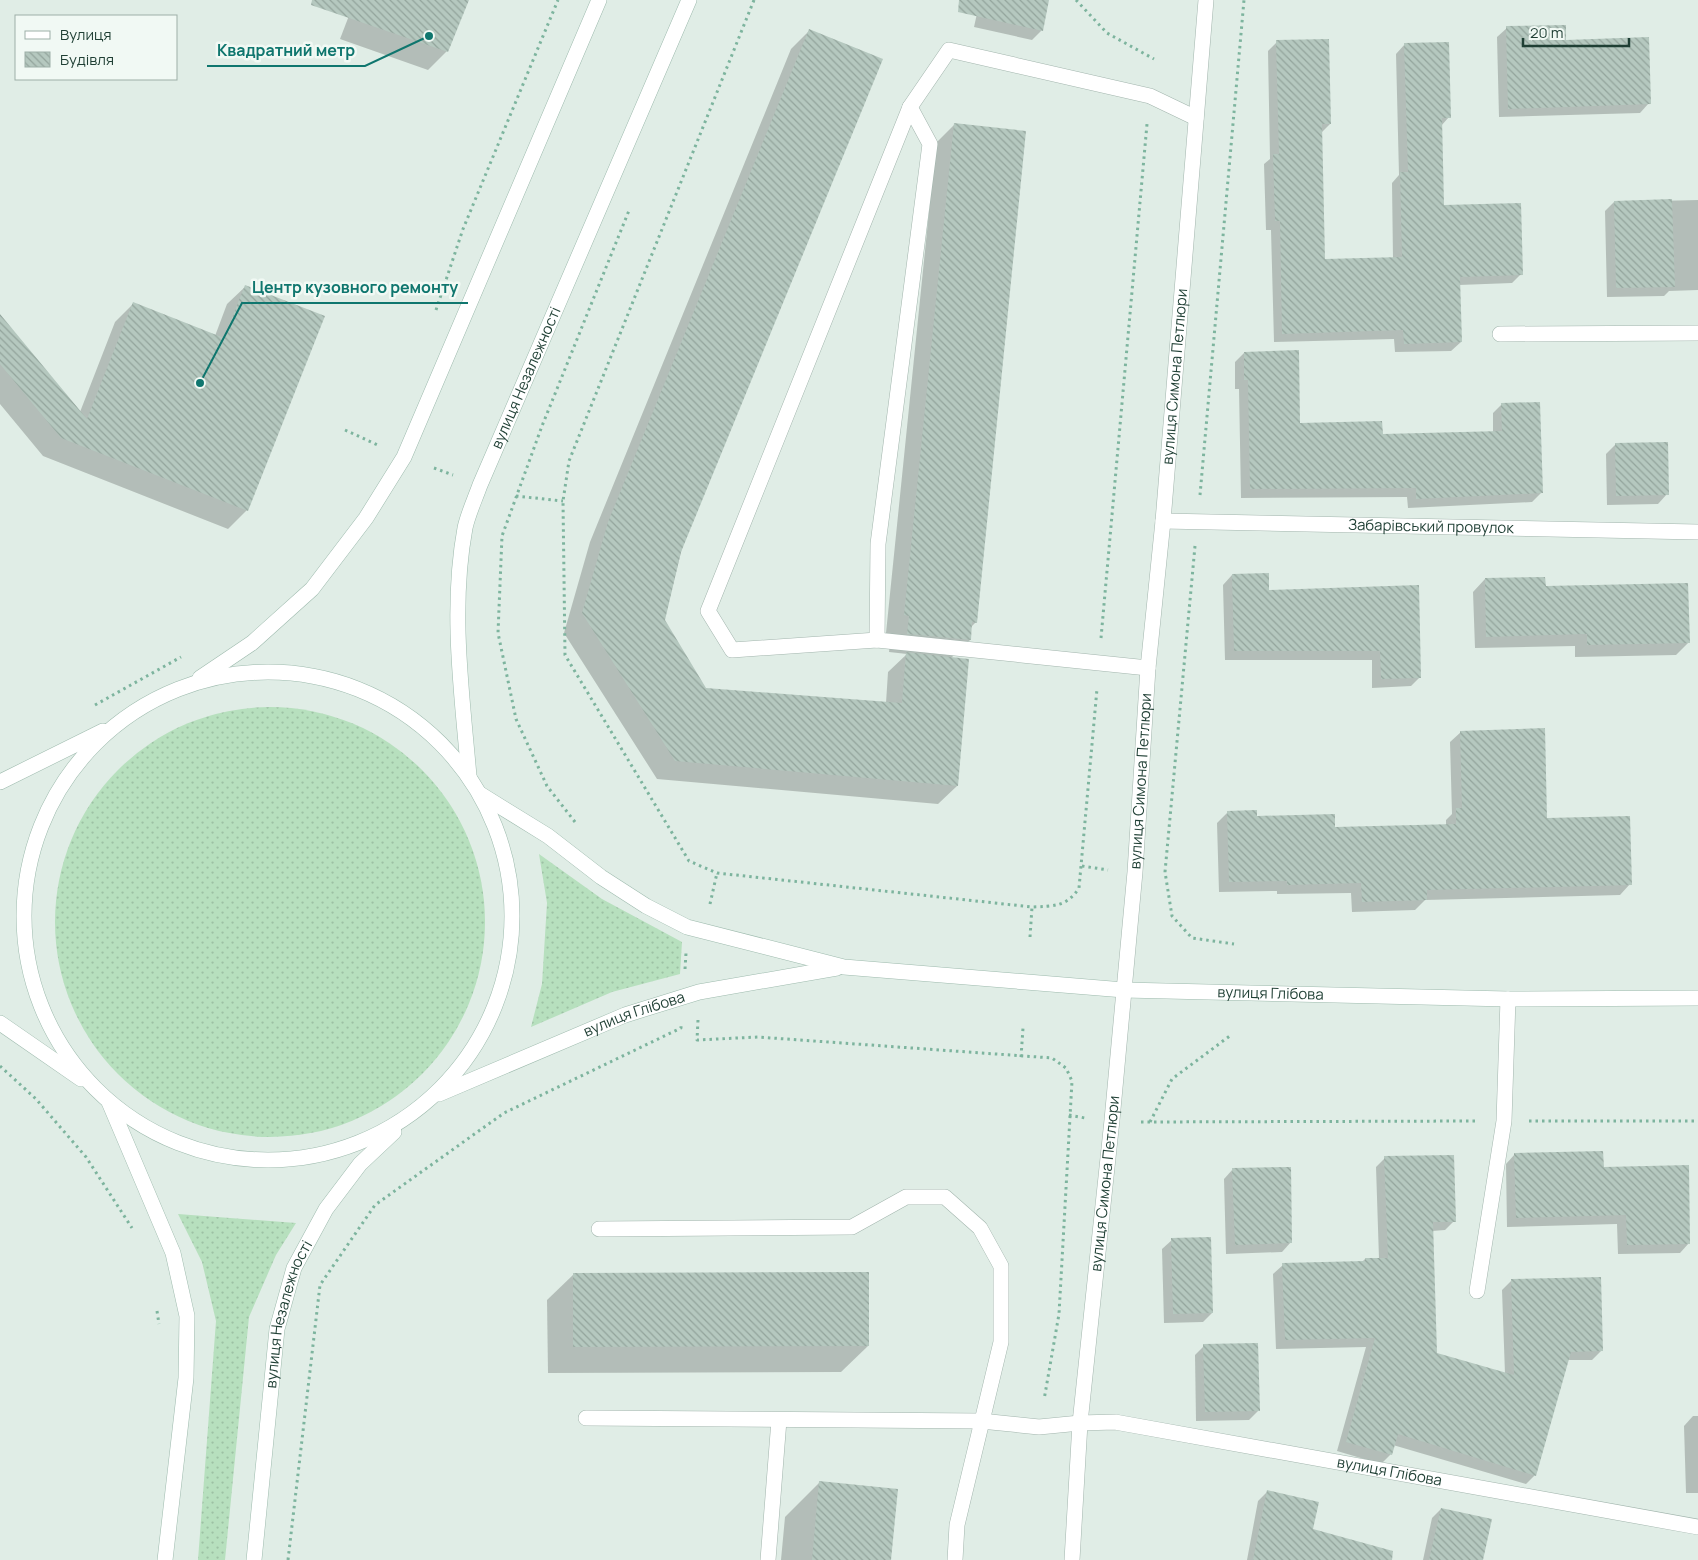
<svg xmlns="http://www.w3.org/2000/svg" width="1698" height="1560" font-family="Manrope,sans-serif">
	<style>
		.grass { fill: url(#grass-dots) }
		.shadow { fill: #0003 }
		.building { fill: url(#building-back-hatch) }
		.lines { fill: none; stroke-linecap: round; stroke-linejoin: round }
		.lane-casing { stroke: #a2b5ad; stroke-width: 16 }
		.street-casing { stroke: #a2b5ad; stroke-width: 16 }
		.secondary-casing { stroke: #9dbaad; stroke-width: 16 }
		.path { stroke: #7db49e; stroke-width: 3; stroke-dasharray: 2.5 4; stroke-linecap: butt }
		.lane { stroke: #fff; stroke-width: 15 }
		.street { stroke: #fff; stroke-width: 15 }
		.secondary { stroke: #fff; stroke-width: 15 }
		.labels { text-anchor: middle; stroke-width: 5; stroke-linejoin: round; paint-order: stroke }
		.street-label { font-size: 15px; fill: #1f3f34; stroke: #f1f9f4 }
		.leader { fill: none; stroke: #0f766e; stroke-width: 2 }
		.callout-dot { fill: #0f766e; stroke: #f1f9f4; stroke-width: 2 }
		.callout-label { font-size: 16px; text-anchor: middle; font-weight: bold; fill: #0f766e; stroke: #f1f9f4; stroke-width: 5; stroke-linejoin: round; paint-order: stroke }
	</style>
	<defs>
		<pattern id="grass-dots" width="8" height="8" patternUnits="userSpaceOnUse" patternTransform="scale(1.25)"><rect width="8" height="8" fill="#b7e0be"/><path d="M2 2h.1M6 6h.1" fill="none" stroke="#9dc1a4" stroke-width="1.8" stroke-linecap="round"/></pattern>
		<pattern id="building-back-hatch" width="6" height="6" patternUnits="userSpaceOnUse" patternTransform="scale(1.25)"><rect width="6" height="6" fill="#b5c8bf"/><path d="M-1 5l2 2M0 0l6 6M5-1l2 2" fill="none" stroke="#93a49c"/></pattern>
	</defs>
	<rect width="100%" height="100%" fill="#e0ede6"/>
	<g class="grass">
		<circle cx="270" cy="922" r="215"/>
		<polygon points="539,854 602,899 682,942 680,974 612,992 531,1027 542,984 547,903"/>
		<polygon points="178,1214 296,1223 276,1255 249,1317 225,1560 198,1560 216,1321 202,1262"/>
	</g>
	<g class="shadow">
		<polygon points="355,0 468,0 447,51 428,70 340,39"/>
		<polygon points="980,0 1048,0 1042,30 1032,40 974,27"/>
		<polygon points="1507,28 1649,103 1640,113 1499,117 1497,37"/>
		<polygon points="810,30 664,621 705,689 886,703 888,672 907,654 889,652 891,634 886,633 936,143 954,125 976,622 971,627 970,640 951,658 957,786 938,804 657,779 564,633 590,542 791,49"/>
		<polygon points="1277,42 1330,124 1321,133 1324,261 1393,259 1392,183 1399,175 1396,54 1405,44 1449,117 1441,126 1443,206 1521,274 1512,283 1459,285 1461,342 1451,351 1395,352 1394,339 1274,342 1271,230 1266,230 1264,164 1270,159 1268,51"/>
		<polygon points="1698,200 1698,290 1669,291 1664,296 1607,297 1605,211 1614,202"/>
		<polygon points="246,286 247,510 228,529 43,456 0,404 0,316 80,412 115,322 133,304 215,336 227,304"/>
		<polygon points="1244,353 1298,425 1382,435 1493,433 1493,413 1502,404 1541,493 1532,502 1408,508 1407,497 1241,498 1239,389 1235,389 1235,362"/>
		<polygon points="1615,445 1667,494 1658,504 1607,505 1606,454"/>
		<polygon points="1232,575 1268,591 1418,587 1420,677 1411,686 1372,688 1372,660 1225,660 1223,585"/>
		<polygon points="1485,579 1544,588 1689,642 1676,655 1575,657 1575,646 1475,648 1473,592"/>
		<polygon points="1461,732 1546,819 1630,884 1620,895 1425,900 1415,910 1352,912 1351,893 1277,894 1277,891 1219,892 1217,823 1228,812 1334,828 1446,825 1446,820 1452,814 1450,742"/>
		<polygon points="1515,1154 1603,1169 1689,1243 1680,1253 1618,1254 1617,1224 1507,1227 1506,1164"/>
		<polygon points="1385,1158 1454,1221 1445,1230 1432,1231 1435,1354 1505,1374 1502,1290 1512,1280 1602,1350 1592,1360 1567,1360 1535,1475 1526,1484 1393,1445 1391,1454 1381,1464 1337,1451 1366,1347 1276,1349 1273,1274 1283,1265 1362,1262 1365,1259 1379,1259 1376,1167"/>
		<polygon points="1233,1169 1291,1242 1282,1252 1226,1254 1224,1179"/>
		<polygon points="1172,1240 1212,1313 1203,1322 1164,1323 1162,1249"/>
		<polygon points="574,1274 868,1346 841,1372 548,1373 547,1300"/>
		<polygon points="1204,1346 1259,1410 1249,1420 1196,1421 1195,1355"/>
		<polygon points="1693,1416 1698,1416 1698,1493 1686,1493 1684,1426"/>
		<polygon points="819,1483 890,1560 781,1560 785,1517"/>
		<polygon points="1268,1491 1311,1530 1380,1560 1247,1560 1258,1501"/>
		<polygon points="1441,1509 1482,1560 1423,1560 1432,1518"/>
	</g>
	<g class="building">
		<polygon points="312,0 469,0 448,52 311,5"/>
		<polygon points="959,0 1049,0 1043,31 958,12"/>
		<polygon points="1566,25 1566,40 1649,37 1651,104 1508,109 1506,26"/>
		<polygon points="809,29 883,59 681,552 665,620 706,688 902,703 906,652 969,659 958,786 675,761 582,613 608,522"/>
		<polygon points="1329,39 1331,124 1322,124 1325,259 1402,257 1400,172 1408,172 1404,43 1449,42 1451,118 1442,118 1444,205 1521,203 1523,275 1460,277 1462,342 1404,344 1403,330 1282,334 1280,221 1275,221 1273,154 1279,154 1276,40"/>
		<polygon points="954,123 1026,131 977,623 972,622 971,640 907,634 909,616 904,615"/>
		<polygon points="1672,199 1675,287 1616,288 1614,201"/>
		<polygon points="245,285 325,316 248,511 61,438 0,364 0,314 87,419 133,302 224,338"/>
		<polygon points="1299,350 1300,423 1382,421 1383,434 1502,431 1501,403 1540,402 1543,493 1416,499 1416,488 1250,489 1248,380 1244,380 1244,352"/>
		<polygon points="1668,442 1669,495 1616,496 1615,443"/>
		<polygon points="1269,573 1269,590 1419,585 1421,678 1381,679 1380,651 1234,651 1232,574"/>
		<polygon points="1545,577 1546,586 1688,583 1690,643 1587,645 1587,634 1486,637 1485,578"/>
		<polygon points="1545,728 1547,818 1630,816 1632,885 1427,890 1427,900 1362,902 1361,883 1287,885 1287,881 1229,882 1227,811 1257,810 1257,816 1335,814 1335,827 1456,824 1456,808 1462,808 1460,731"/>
		<polygon points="1603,1151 1604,1167 1689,1165 1690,1244 1627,1245 1626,1215 1516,1218 1514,1153"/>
		<polygon points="1454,1155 1456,1222 1433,1222 1437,1353 1514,1375 1511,1279 1601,1277 1603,1351 1571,1352 1536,1476 1398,1434 1392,1455 1346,1442 1375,1338 1285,1340 1282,1263 1365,1261 1365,1258 1388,1258 1384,1156"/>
		<polygon points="1291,1167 1292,1243 1235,1245 1232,1168"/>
		<polygon points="1211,1237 1213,1313 1173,1314 1171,1238"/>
		<polygon points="869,1272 869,1346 573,1347 573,1273"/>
		<polygon points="1258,1343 1260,1411 1205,1412 1203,1344"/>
		<polygon points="819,1481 898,1489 891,1560 812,1560"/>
		<polygon points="1267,1490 1319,1502 1313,1529 1393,1551 1392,1560 1253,1560"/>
		<polygon points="1441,1508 1492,1519 1483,1560 1429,1560"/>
	</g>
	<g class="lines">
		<defs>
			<g id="lane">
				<polyline points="877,640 878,544 930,144 910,107"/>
				<polyline points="1148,668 877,640 732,650 708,611 910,107 949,50 1150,96 1196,118"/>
				<polyline points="599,1229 852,1227 906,1197 945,1197 980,1228 1001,1266 1001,1342 957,1525 955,1560"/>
				<polyline points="1477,1291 1504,1121 1508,999"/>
				<polyline points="586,1418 981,1421 1039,1427 1080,1423"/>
				<polyline points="768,1560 779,1420"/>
			</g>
			<g id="street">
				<polyline points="1500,334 1698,333"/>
				<path id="s1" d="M1163 521 1698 532"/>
				<path id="s2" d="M1080 1423 1115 1422 1698 1527"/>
				<path id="s3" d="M1072 1560 1080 1423 1112 1120 1135 872 1148 668 1163 521 1206 0"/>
			</g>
			<g id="secondary">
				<circle cx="268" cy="916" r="244"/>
				<polyline points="200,678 252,643 312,589 366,518 404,457 599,0"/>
				<path id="s4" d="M469 776C462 695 450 609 465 528 468 514 475 499 480 485L689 0"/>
				<polyline points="0,782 103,731"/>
				<path id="s5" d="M480 794 548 836 601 877 646 906 687 927 844 967 1124 990 1508 999 1698 998"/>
				<polyline points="0,1023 81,1079"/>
				<path id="s6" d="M439 1094 625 1015 699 992 837 968"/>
				<polyline points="109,1102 173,1253 187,1316 186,1378 165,1560"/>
				<path id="s7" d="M254 1560 277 1329 294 1268 326 1209 360 1164 394 1132"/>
			</g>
		</defs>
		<use href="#lane" class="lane-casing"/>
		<use href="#street" class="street-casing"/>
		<use href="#secondary" class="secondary-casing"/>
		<g class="path">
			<path d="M754 0 569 461 563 501 565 655 689 861 717 873 1032 907C1053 906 1067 907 1079 888L1097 689"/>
			<polyline points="1076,0 1107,33 1154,59"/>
			<polyline points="436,310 463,229 558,0"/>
			<polyline points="345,430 380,446"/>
			<polyline points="434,468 453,475"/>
			<polyline points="1200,495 1244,0"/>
			<polyline points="516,496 563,501"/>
			<polyline points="1195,546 1165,872 1172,916 1192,938 1234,944"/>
			<polyline points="1101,638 1147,124"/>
			<polyline points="95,705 181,657"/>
			<polyline points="575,822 547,786 516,719 498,633 502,536 542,426 630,208"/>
			<polyline points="1082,866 1108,870"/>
			<polyline points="710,904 717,873"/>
			<polyline points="1030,937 1032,907"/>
			<polyline points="685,969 686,953"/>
			<polyline points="698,1020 697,1040 758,1037 1052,1058 1066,1068 1072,1081 1059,1314 1044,1400"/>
			<polyline points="1021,1057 1023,1028"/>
			<polyline points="0,1066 36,1099 86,1157 132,1228"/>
			<polyline points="1069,1115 1085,1118"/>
			<polyline points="1529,1121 1698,1121"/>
			<polyline points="1141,1122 1478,1121"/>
			<polyline points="1150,1122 1172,1079 1231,1035"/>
			<polyline points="157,1311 159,1324"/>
			<polyline points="288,1560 320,1285 375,1205 504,1113 681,1028 681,1025"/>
		</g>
		<use href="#lane" class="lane"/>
		<use href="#street" class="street"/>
		<use href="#secondary" class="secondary"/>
	</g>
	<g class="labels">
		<g class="street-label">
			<text dy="5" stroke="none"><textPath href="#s4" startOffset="411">вулиця Незалежності</textPath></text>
			<text dy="5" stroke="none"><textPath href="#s3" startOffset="1188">вулиця Симона Петлюри</textPath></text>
			<text dy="5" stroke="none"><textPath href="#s1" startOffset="268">Забарівський провулок</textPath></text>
			<text dy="5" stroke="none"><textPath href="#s3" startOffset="782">вулиця Симона Петлюри</textPath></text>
			<text dy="5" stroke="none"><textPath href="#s5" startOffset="836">вулиця Глібова</textPath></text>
			<text dy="5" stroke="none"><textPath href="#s6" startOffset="211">вулиця Глібова</textPath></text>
			<text dy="5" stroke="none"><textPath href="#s3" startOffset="378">вулиця Симона Петлюри</textPath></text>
			<text dy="5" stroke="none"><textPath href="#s7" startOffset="249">вулиця Незалежності</textPath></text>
			<text dy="5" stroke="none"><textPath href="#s2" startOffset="314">вулиця Глібова</textPath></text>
		</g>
	</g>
	<path class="leader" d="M429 36L365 66H207M200 383L242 303H468"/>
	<g class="callout-dot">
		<circle cx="429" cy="36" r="5"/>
		<circle cx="200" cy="383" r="5"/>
	</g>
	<g class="callout-label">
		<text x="286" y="56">Квадратний метр</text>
		<text x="355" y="293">Центр кузовного ремонту</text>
	</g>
	<rect x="15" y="15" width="162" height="65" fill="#f1f9f4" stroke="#9dafa7"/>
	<rect x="25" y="31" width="25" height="8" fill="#ffffff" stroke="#9dafa7"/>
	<text x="60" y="40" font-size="15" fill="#1f3f34">Вулиця</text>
	<rect x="25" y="52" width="25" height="15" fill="url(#building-back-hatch)" stroke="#9dafa7"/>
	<text x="60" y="65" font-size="15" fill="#1f3f34">Будівля</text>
	<path d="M1523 38v8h106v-8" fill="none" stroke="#1f3f34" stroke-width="2.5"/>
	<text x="1530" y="38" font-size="15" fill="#1f3f34" stroke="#f1f9f4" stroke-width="4" paint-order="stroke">20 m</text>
</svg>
